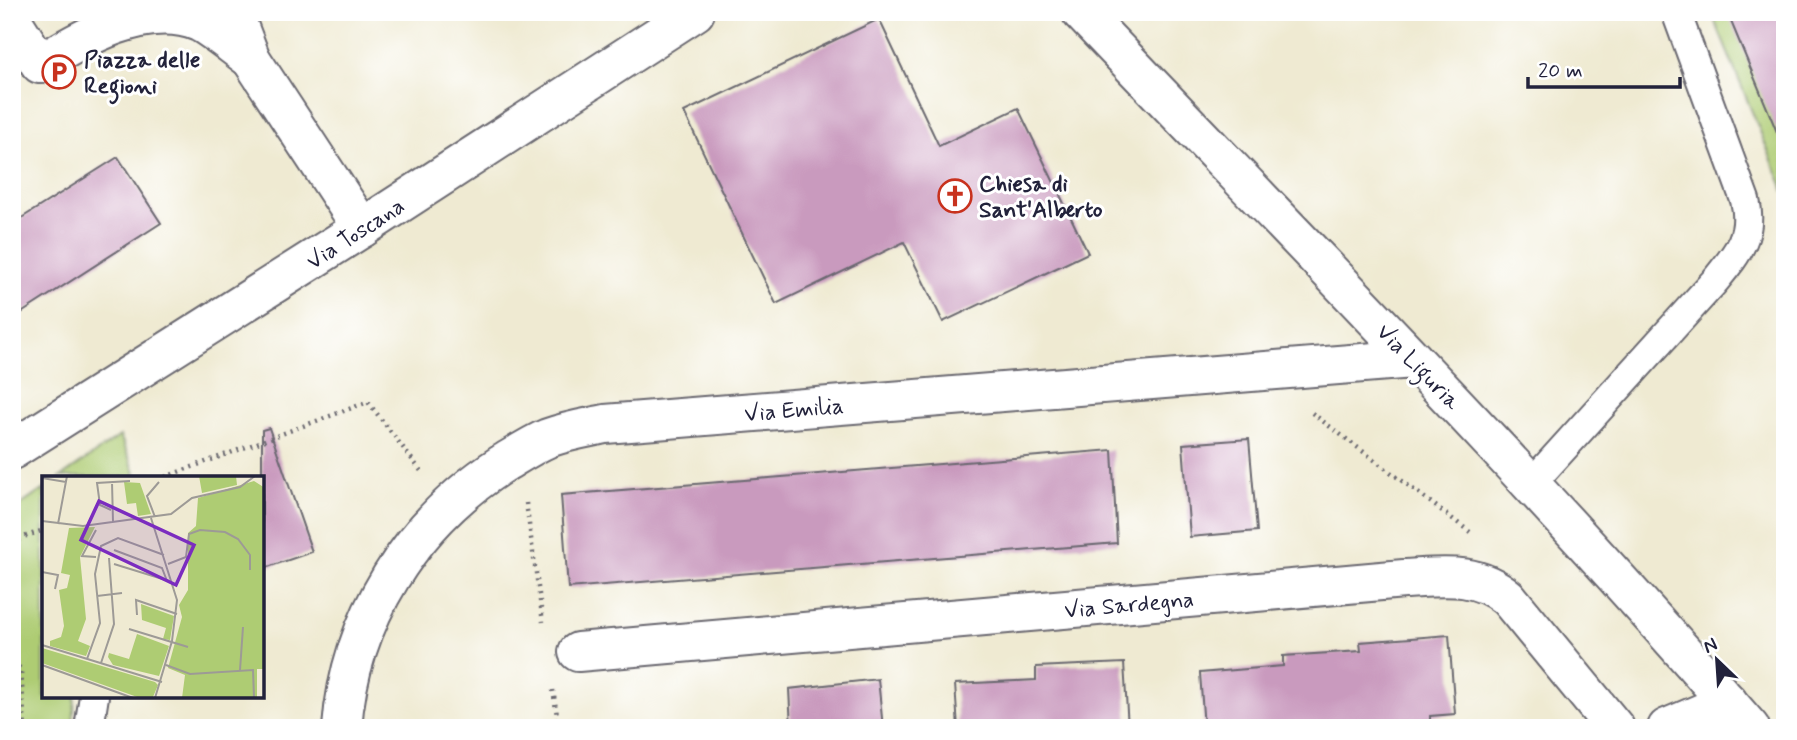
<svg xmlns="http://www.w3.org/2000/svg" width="1797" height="740" font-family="Mynerve,sans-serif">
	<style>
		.green { fill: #aecc73; stroke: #687757; stroke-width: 2 }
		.building { fill: #c99abe }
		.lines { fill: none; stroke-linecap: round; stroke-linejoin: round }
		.service-casing { stroke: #6a6870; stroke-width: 32 }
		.minor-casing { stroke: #6a6870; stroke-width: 42 }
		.path { stroke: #6a6870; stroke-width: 4.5; stroke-dasharray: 2 5; stroke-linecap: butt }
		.service { stroke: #fff; stroke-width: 28 }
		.minor { stroke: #fff; stroke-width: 38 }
		.labels { text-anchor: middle; stroke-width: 6; stroke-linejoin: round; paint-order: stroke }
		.poi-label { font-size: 23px; font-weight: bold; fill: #22223b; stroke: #fff; text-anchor: start }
		.street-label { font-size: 23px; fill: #22223b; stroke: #fff }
		.inset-road { fill: none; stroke: #9d9a96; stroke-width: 2 }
		.view { fill: #7b2cbf; fill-opacity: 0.15; stroke: #7b2cbf; stroke-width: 3.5 }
		.inset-edge { fill: none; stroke: #22223b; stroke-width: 3.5 }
	</style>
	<rect width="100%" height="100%" fill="#fff"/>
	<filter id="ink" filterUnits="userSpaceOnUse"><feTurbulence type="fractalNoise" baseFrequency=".0143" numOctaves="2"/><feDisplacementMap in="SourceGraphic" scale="14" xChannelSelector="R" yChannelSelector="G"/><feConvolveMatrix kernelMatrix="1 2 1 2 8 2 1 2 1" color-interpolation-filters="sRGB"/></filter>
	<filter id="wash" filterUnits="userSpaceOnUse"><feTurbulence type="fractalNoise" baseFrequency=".00686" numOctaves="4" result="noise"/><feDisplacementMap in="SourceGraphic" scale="28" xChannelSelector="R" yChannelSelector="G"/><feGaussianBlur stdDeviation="1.57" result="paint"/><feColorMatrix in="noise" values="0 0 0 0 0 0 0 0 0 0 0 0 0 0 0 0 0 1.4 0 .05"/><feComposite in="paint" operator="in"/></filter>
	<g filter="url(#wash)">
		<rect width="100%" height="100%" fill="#efead2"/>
		<g class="green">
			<polygon points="1711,12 1785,12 1785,192"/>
			<polygon points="120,436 135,472 133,477 61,477"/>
			<polygon points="44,489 44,696 75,696 73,728 12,728 12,511"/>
		</g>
		<g id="blocks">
			<g class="building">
				<polygon points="1727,12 1785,12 1785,149 1784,149"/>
				<polygon points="879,19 939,146 1018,108 1088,253 943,322 904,242 776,304 684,112"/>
				<polygon points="118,157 161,223 12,319 12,224"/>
				<polygon points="269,428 312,552 262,569 262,430"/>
				<polygon points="1249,439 1257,531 1190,537 1183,444"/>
				<polygon points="1112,450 1117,543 568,588 561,495"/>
				<polygon points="1449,635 1455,714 1430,716 1430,726 1401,728 1204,728 1200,673 1283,666 1283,656 1361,651 1360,642"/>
				<polygon points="1124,663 1128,728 958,728 955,684 1036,680 1036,667"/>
				<polygon points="878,679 883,728 791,728 789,689"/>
			</g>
		</g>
	</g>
	<g filter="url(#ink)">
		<use href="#blocks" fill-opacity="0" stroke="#6a6870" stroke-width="2"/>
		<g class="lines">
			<defs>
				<g id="service">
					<path d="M1531 484 1714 282C1736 255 1754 236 1745 200L1676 12"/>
					<polyline points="89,728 94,696"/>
				</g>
				<g id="minor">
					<polyline points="233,12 251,59 362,228"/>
					<path d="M1081 12C1306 248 1536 481 1750 728"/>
					<path d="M12 20 40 64C83 38 146 0 199 22 217 32 234 47 251 59"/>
					<polyline points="12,450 362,228 695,12"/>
					<path d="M578 652 1404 579C1443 577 1476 571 1508 598L1615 728"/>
					<path d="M342 728C350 619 411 523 502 464 517 455 532 445 548 438 567 431 586 428 605 424L1413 359"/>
					<polyline points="1667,728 1728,702"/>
				</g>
			</defs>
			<use href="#service" class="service-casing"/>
			<use href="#minor" class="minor-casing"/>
			<g class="path">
				<polyline points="1312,413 1470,532"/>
				<polyline points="165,477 368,402 421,471"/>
				<polyline points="526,503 543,622"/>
				<polyline points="12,541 44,530"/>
				<polyline points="12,555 19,539"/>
				<polyline points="12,654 21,671 25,728"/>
				<polyline points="12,680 21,671"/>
				<polyline points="553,690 559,728"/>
			</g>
			<use href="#service" class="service"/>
			<use href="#minor" class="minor"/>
		</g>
	</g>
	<defs>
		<symbol id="parking-ring" viewBox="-11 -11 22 22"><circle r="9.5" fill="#fff" stroke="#c8321e" stroke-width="1.5"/><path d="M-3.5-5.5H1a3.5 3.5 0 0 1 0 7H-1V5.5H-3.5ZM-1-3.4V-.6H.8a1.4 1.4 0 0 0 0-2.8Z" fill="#c8321e"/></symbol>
		<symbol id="church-ring" viewBox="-11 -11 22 22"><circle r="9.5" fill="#fff" stroke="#c8321e" stroke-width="1.5"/><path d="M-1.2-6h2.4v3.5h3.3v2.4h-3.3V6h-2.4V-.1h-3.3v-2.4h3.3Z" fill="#c8321e"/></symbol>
	</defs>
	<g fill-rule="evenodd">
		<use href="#parking-ring" x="40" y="53" width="38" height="38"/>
		<use href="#church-ring" x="936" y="177" width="38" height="38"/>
	</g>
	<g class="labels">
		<g class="poi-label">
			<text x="84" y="67">Piazza delle<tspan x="84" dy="26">Regioni</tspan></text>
			<text x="979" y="191">Chiesa di<tspan x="979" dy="26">Sant'Alberto</tspan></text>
		</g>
		<g class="street-label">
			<text transform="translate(355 233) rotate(-33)" y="8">Via Toscana</text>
			<text transform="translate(1419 366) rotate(46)" y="8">Via Liguria</text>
			<text transform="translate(794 409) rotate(-5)" y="8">Via Emilia</text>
			<text transform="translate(1129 604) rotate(-5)" y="8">Via Sardegna</text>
		</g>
	</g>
	<g transform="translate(42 476)">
		<rect width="222" height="222" fill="#efead2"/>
		<path d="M157 0H194L195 9 160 17ZM212 5 223 12V193H215V222H140L143 199 126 192 140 141 137 129 146 114V57L154 50 156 22ZM82 6 98 7 109 38 96 40 94 27 85 28ZM53 51 38 81 44 143 36 165 48 170 44 180 8 170V165L19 161 22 150 17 114 25 112 28 99 19 97 27 52ZM99 128 132 140 128 164 121 163 124 152 100 144ZM95 158 127 170 117 200 71 189 66 181 67 177 87 183ZM0 172 113 206 116 209 111 221 98 222 0 187Z" fill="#aecc73"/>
		<path class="inset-road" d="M0 2 24 6M70 6 71 46M69 34 58 29 55 7 88 5M113 41 105 20 117 6M109 42 135 124 130 165 113 222M0 45 41 50 129 38 150 22 198 11 213 0M16 48 25 0M54 54 40 80 54 81M72 74 120 92 125 105M72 88 127 105M126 88 144 81 147 58 158 54 183 56 196 63 208 79V94M0 96 16 99 13 113M55 120 80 117M95 139 94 124 135 138M87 153 146 171M0 169 120 206M45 183 58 147 53 98 59 70 76 62 122 79M59 187 72 148 67 82M0 189 91 222M124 189 148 198 211 194 212 222M198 194 201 151"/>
		<path class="view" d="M57 25 152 69 134 109 39 64Z"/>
		<rect width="222" height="222" class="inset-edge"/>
	</g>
	<rect width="1797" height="740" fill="none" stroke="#fff" stroke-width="42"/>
	<g transform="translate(1717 660) rotate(335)" stroke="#ffffff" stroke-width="5" paint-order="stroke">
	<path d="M0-5L12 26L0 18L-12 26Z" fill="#22223b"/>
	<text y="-10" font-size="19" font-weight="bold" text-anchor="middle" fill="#22223b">N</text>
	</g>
	<path d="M1528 77v10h152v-10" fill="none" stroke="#22223b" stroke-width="3.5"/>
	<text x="1538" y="77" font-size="21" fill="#22223b" stroke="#ffffff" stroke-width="5" paint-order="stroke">20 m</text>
</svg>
